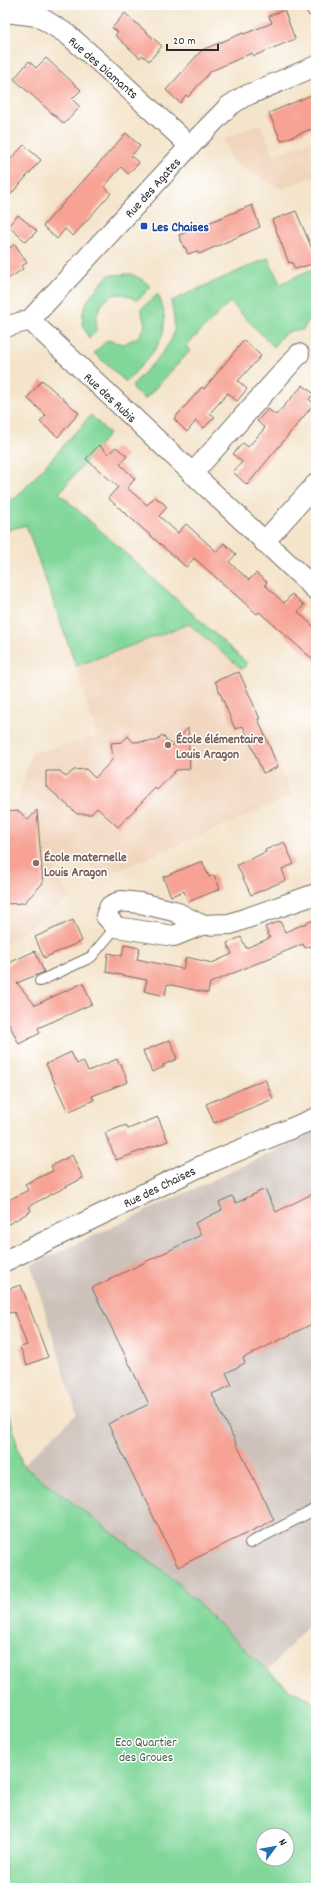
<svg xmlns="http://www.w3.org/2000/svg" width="321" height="1893" font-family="Dekko,sans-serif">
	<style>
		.built { fill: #f1d5bd }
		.industrial { fill: #cec1ba }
		.green { fill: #81d79a; stroke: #568162; fill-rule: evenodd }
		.building { fill: #f7a294 }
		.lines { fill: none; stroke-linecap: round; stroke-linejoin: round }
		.service-casing { stroke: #716c63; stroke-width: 12 }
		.minor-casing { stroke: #716c63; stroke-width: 22 }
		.service { stroke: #fff; stroke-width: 10 }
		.minor { stroke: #fff; stroke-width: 20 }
		.transit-dot { fill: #1a4fb4; stroke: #fff; stroke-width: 1.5 }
		.education-dot { fill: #8d6e63; stroke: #fff; stroke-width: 1.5 }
		.labels { text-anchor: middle; stroke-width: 3; stroke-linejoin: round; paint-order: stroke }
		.street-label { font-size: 13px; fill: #2b2b2b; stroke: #fff }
		.transit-label { font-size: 13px; font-weight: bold; fill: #164399; stroke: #fff; text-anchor: start }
		.education-label { font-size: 13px; font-weight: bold; fill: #785e54; stroke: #fff; text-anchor: start }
		.park-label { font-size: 13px; fill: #455f4c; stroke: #fff }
	</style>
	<rect width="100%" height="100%" fill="#fff"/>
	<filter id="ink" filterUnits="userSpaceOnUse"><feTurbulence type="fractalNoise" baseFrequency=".025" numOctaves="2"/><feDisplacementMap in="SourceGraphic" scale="8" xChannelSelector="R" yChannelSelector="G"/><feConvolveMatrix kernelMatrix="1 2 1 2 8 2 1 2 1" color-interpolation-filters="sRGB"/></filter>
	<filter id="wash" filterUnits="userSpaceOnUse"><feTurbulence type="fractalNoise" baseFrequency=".012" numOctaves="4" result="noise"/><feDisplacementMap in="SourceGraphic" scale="16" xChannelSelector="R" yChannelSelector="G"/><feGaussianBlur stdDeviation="0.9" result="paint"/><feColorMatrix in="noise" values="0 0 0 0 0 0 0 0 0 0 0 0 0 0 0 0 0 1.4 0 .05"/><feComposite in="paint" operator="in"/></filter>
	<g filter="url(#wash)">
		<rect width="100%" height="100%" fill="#f4e4cb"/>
		<g class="built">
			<polygon points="260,124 274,155 316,139 316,176 282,189 234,163 224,139"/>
			<polygon points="189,624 242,669 292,796 103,877 78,856 54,871 71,897 5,945 5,791 17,802 32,753 97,737 76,666"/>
		</g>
		<polygon class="industrial" points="316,1132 316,1616 268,1671 170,1576 22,1465 77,1414 31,1265"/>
		<g class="green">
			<path d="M268 258 280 284 316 267V307L303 330C288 330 282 333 274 347L230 302 186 346 190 351 145 399 134 390 132 386C142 374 169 349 173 335 176 324 173 312 171 301Z"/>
			<path d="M131 274 143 280 151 287 137 300 123 294 112 295 102 304 96 317 97 329 89 339C88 335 84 329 83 324 79 304 97 288 109 275Z"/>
			<path d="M158 294C176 337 153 352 126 382L94 353 107 340 124 344 138 337 145 325 141 309Z"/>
			<polygon points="91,415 109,434 59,493 248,664 242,669 189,624 76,666 26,525 5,531 5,501 16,498"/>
			<path d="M5 1396 22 1465 170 1576 258 1662 290 1690 308 1698 316 1705V1888H5ZM263 1835H287V1859H263Z"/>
		</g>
		<g id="blocks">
			<g class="building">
				<polygon points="284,10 295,39 254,56 252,53 211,71 188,97 186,95 180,103 166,90 202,50 243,33 244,34 272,23 269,16"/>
				<polygon points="125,13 162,46 149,61 142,55 140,58 115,35 118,32 112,28"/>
				<polygon points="46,58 81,90 72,99 80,107 64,124 14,79 29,61 36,68"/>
				<polygon points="316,93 316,127 281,141 269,113"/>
				<polygon points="126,133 140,146 131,156 139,163 128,174 121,167 104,187 111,193 73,236 65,229 57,239 43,226"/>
				<polygon points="24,145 41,160 5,201 5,165"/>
				<polygon points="252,205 260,227 199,254 197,251 188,254 185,247 184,248 179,235"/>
				<polygon points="296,211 316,258 316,263 295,269 292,262 289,263 272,220"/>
				<polygon points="18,215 37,231 26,242 8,226"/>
				<polygon points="15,244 27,263 21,266 23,269 5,281 5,251"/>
				<polygon points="244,340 261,356 238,381 247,389 237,401 228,393 210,413 215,417 204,428 196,421 187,432 174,419 202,387 204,389"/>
				<polygon points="42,380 79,413 58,437 40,422 46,415 27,398"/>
				<polygon points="303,385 314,394 309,399 314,404 247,485 233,472 242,462 233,454 243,443 248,447 265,428 257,421 268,409 276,415"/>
				<polygon points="99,445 108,454 116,447 127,456 120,464 135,479 127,488 147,505 155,497 162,502 167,507 159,516 178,533 186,524 217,552 224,543 236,554 229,562 249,580 256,573 267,582 265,585 284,603 292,594 304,605 298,612 316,629 316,662 259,612 257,614 194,558 186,567 108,498 118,487 86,459"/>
				<polygon points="239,672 260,719 258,719 278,767 263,773 243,726 235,729 215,681"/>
				<polygon points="188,728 190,769 176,770 157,790 155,788 118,827 97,808 91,814 77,814 46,786 46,771 60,771 66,777 74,770 86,769 95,778 113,759 111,743 122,742 128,736 133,742 156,741 162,735 172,746"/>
				<polygon points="37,810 43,883 24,903 5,904 5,812 19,811 28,820"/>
				<polygon points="284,842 294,864 282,869 286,880 251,895 237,865 266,852 265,850"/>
				<polygon points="202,861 209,877 214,875 220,889 188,902 184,891 171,896 163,877"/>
				<polygon points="316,919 316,944 305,948 303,944 210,983 208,993 167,984 165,996 144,991 147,980 106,972 108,953 122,956 124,945 140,948 137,959 183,969 186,957 212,963 232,954 227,943 241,937 246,948 270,938 265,927 280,921 285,932"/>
				<polygon points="73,920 82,941 44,958 35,937"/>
				<polygon points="35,951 44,972 17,983 35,1005 83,983 92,1004 38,1028 40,1033 19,1044 5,1016 5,968 13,961"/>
				<polygon points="170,1040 177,1059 163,1065 164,1067 152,1072 143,1051"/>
				<polygon points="71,1052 77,1064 83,1061 88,1071 117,1059 119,1064 121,1064 128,1082 92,1096 94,1100 68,1112 46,1064"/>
				<polygon points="265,1079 273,1099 214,1123 206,1104"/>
				<polygon points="158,1117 168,1141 116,1160 105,1133 126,1125 128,1129"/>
				<polygon points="72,1155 83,1178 29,1206 31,1211 5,1226 5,1202 28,1190 25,1184 53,1171 51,1166"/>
				<polygon points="265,1189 276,1212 316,1192 316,1322 243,1358 245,1363 226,1373 232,1385 212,1394 274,1520 178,1567 108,1424 149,1404 92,1288 201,1235 195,1223 222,1210 219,1202 232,1196 236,1203"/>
				<polygon points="21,1285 48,1357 27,1365 20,1347 27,1345 14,1312 5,1314 5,1290"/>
			</g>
		</g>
	</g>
	<g filter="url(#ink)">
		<use href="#blocks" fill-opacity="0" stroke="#716c63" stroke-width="1"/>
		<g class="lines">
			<defs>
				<g id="service">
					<polyline points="40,981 91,957 116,927"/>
					<polyline points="250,1543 316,1509"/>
				</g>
				<g id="minor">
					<polyline points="315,5 316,7"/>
					<polyline points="5,12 38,16 67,34 106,68 190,146"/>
					<polyline points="30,320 316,590"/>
					<polyline points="5,327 30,320 190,146 229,106 243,97 316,66"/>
					<polyline points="192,474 299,354"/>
					<polyline points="264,542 316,484"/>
					<polyline points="201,925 174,911 140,903 121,901 110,906 106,916 116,927 174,936 201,925 230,924 316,894"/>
					<polyline points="5,1261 197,1168 316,1118"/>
				</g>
			</defs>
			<use href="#service" class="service-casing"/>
			<use href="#minor" class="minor-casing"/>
			<use href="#service" class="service"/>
			<use href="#minor" class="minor"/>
		</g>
	</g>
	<rect class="transit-dot" x="140" y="222" width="8" height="8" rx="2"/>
	<g class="education-dot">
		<circle cx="168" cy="745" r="4"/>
		<circle cx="36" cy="863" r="4"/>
	</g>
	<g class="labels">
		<g class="street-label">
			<text transform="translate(104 67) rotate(41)" y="5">Rue des Diamants</text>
			<text transform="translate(152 187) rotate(-48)" y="5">Rue des Agates</text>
			<text transform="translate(111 397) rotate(43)" y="5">Rue des Rubis</text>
			<text transform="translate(159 1186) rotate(-26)" y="5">Rue des Chaises</text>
		</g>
		<g class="transit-label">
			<text x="152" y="231">Les Chaises</text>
		</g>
		<g class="education-label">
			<text x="176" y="743">École élémentaire<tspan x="176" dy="15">Louis Aragon</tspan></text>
			<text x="44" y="861">École maternelle<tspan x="44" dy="15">Louis Aragon</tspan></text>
		</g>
		<g class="park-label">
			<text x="146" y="1746">Eco Quartier<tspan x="146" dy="15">des Groues</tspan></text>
		</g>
	</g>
	<rect width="321" height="1893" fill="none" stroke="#fff" stroke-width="20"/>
	<g transform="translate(275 1847) rotate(58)"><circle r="19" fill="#ffffff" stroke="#aaaaaa"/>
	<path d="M0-3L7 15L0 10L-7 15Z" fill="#1f6fb2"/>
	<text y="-6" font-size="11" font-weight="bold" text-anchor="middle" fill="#2b2b2b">N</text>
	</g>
	<path d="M167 44v6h51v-6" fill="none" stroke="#2b2b2b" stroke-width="2"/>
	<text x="173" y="44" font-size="12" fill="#2b2b2b" stroke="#ffffff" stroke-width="3" paint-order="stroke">20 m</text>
</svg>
